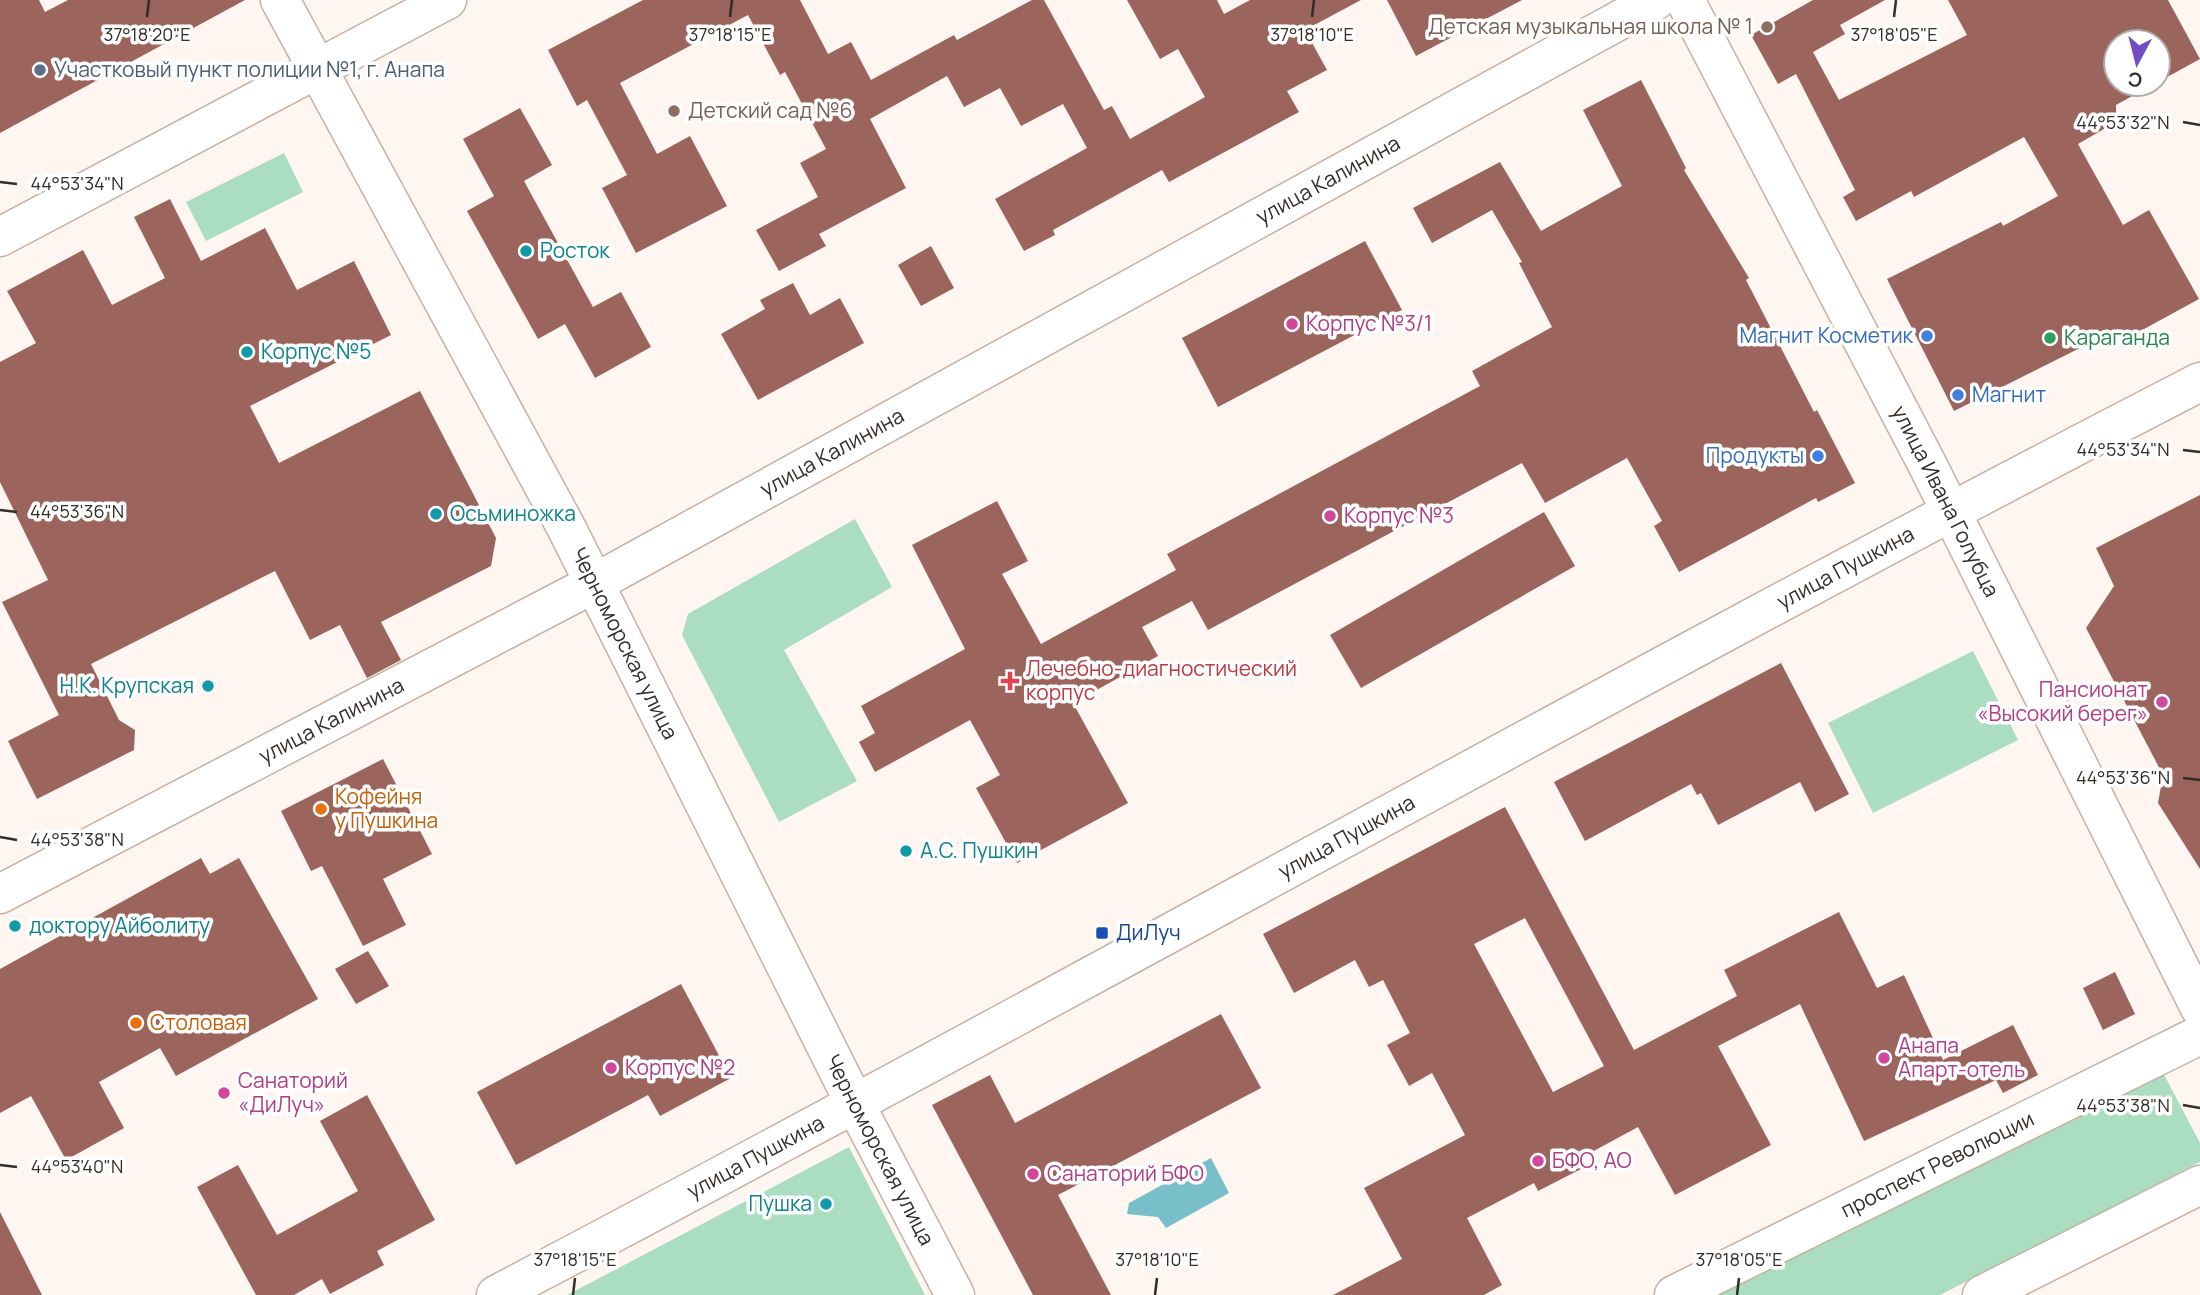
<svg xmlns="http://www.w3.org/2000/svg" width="2200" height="1295" font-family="Manrope,sans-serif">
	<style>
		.green { fill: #abddc1 }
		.water { fill: #78bfc9 }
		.building { fill: #9b645c; fill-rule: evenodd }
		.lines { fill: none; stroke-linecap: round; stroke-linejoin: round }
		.minor-casing { stroke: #c5b2a6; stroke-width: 41 }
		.minor { stroke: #fff; stroke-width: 38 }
		.ticks { fill: none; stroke: #342d28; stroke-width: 2.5 }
		.education-dot { fill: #8d6e63; stroke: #fff; stroke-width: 2.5 }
		.service-dot { fill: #5c6f8a; stroke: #fff; stroke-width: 2.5 }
		.culture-dot { fill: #0f9aa8; stroke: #fff; stroke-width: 2.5 }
		.hotel-dot { fill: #d1479c; stroke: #fff; stroke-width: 2.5 }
		.shop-dot { fill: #3f7fe0; stroke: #fff; stroke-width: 2.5 }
		.leisure-dot { fill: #2e9e5b; stroke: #fff; stroke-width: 2.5 }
		.health-dot { fill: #e0444e; stroke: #fff; stroke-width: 2.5 }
		.food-dot { fill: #e8710a; stroke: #fff; stroke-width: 2.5 }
		.transit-dot { fill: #1a4fb4; stroke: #fff; stroke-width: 2.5 }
		.labels { text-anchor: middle; stroke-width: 7; stroke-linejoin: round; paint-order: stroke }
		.education-label { font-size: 21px; fill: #785e54; stroke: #fff; text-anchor: end }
		.service-label { font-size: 21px; fill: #4e5e75; stroke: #fff; text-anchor: start }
		.street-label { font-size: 21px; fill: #342d28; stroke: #fff }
		.culture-label { font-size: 21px; fill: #0d838f; stroke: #fff; text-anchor: start }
		.hotel-label { font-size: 21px; fill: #b23c85; stroke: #fff; text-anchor: start }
		.shop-label { font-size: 21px; fill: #366cbe; stroke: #fff; text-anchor: end }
		.leisure-label { font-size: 21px; fill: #27864d; stroke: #fff; text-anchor: start }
		.health-label { font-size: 21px; fill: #be3a42; stroke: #fff; text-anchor: start }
		.food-label { font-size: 21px; fill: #c56008; stroke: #fff; text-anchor: start }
		.transit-label { font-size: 21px; fill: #164399; stroke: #fff; text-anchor: start }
		.ticks-label { font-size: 18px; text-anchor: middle; fill: #342d28; stroke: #fff; stroke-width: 7; stroke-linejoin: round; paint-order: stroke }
	</style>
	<rect width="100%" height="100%" fill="#fff6f1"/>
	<g class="green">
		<polygon points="284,153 303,192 206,241 186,202"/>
		<polygon points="855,519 892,587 784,650 857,781 779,822 682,635 688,614"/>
		<polygon points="1973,651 2018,740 1873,813 1828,723"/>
		<polygon points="2160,1067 2200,1143 2200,1162 1940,1295 1712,1295"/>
		<polygon points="849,1147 925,1295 567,1295"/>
	</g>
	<polygon class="water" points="1211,1158 1229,1193 1166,1228 1158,1217 1127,1214 1129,1203"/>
	<g class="building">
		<polygon points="0,0 39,0 45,12 68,0 245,0 0,133"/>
		<polygon points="643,0 800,0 828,54 851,42 871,80 954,35 957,40 1032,0 1044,0 1104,110 1112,106 1130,139 1205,97 1178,49 1160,59 1127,0 1217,0 1224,14 1250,0 1361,0 1305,30 1327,70 1287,91 1299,112 1169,182 1162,170 1053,230 1055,235 1024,251 995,199 1087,148 1063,104 1021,126 1000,88 964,107 947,76 870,119 906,188 819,234 826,246 779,271 756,230 818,197 800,163 826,149 785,72 780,75 748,15 620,83 657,154 690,136 727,206 636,253 602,188 627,175 587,100 577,106 548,50"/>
		<polygon points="1387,0 1522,0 1416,56"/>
		<polygon points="1813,0 1885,0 1840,25 1845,34 1813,52 1839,100 1967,35 1948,0 2168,0 2200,59 2158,82 2158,42 2116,42 2116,84 2154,84 2116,105 2116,122 2078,144 2123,225 2149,210 2199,299 2124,340 2118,329 1954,411 1887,279 2001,222 2003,226 2058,196 2024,137 1914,197 1911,191 1856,221 1843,197 1855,190 1796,74 1778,84 1751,35"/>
		<polygon points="1641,80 1686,168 1684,170 1749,278 1746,280 1814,412 1817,410 1855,483 1818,502 1816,498 1679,572 1654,526 1662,521 1627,458 1545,503 1522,463 1208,630 1192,601 1142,627 1158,656 1073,703 1128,803 1017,863 976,788 1000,775 970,720 875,772 859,742 875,733 861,706 965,649 912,545 997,501 1028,561 1002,574 1041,644 1176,570 1167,554 1480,386 1472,371 1552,327 1519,263 1522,262 1492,210 1432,243 1413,208 1500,162 1541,231 1622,186 1583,110"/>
		<polygon points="520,108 552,165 524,181 593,307 621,292 651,347 595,378 565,324 538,339 467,211 494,196 463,139"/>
		<polygon points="170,199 201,261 265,228 297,290 354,261 391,335 250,406 279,463 420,391 496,538 491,566 381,622 401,660 367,678 340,625 310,640 275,571 91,664 119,720 135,730 134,750 37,799 8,741 59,715 2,602 48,580 0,482 0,362 36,343 7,291 83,250 112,305 165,278 134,217"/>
		<polygon points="1365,241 1402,310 1218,407 1182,338"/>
		<polygon points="931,246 954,288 921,306 898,265"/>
		<polygon points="793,283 810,315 840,298 864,343 758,400 721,334 765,309 760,300"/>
		<polygon points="2200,495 2200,869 2158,803 2163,775 2086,628 2114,586 2096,548"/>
		<polygon points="1544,512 1575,566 1361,688 1330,635"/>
		<polygon points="1781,663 1849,794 1815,812 1800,782 1718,825 1701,793 1697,795 1691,784 1585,841 1554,782"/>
		<polygon points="383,759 432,854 383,879 406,925 363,946 322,866 311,871 281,811"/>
		<path d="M1505 807 1634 1050 1737 996 1724 970 1839 912 1877 988 1904 975 1943 1060 2013 1025 2038 1075 2003 1093 1996 1080 1864 1141 1800 1004 1718 1046 1771 1145 1675 1195 1638 1127 1579 1159 1583 1168 1538 1191 1534 1183 1467 1218 1502 1285 1484 1295H1333L1402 1259 1364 1188 1465 1135 1432 1073 1409 1086 1387 1045 1410 1033 1383 980 1369 987 1355 960 1294 993 1263 934ZM1525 918 1604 1066 1553 1092 1474 944Z"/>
		<polygon points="201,858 210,874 239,858 318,999 176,1076 160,1048 99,1082 124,1128 66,1160 31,1096 0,1113 0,969"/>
		<polygon points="368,951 389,986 356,1004 335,969"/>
		<polygon points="2115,972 2135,1014 2103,1030 2083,988"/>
		<polygon points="681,984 731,1078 660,1116 648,1095 516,1165 477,1092"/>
		<polygon points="1221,1014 1261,1088 1058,1195 1111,1295 1033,1295 932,1105 990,1075 1015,1123"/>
		<polygon points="367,1095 435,1220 377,1251 384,1265 330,1294 322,1279 294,1295 256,1295 197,1187 238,1165 277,1235 358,1191 320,1121"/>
		<polygon points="0,1212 42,1295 0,1295"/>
	</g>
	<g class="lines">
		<defs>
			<g id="minor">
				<path id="s1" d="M280 0 567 529 856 1106 955 1295"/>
				<path id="s2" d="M1685 0 1927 464 2200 1008"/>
				<polyline points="0,237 447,0"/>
				<path id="s3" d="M0 894 593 584 1656 0"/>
				<path id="s4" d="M496 1295C1067 995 1627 677 2200 382"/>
				<path id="s5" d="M1674 1295 2200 1035"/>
				<polyline points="1982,1295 2200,1185"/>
			</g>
		</defs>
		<use href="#minor" class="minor-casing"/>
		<use href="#minor" class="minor"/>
	</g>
	<path class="ticks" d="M147 17 149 0M730 17 732 0M1312 17 1314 0M1894 17 1896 0M2183 122 2200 125M0 182 17 184M2183 450 2200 452M0 510 17 512M2183 778 2200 780M0 837 17 840M2183 1105 2200 1108M0 1165 17 1167M573 1295 575 1278M1155 1295 1157 1278M1737 1295 1739 1278"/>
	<g class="education-dot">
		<circle cx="1767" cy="27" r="7"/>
		<circle cx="674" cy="111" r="7"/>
	</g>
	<circle class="service-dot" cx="40" cy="70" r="7"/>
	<g class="culture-dot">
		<circle cx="526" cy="251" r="7"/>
		<circle cx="247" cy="352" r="7"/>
		<circle cx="436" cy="514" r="7"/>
		<circle cx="208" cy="686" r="7"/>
		<circle cx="906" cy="851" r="7"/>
		<circle cx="15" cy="926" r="7"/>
		<circle cx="826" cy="1204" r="7"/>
	</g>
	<g class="hotel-dot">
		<circle cx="1292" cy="324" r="7"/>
		<circle cx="1330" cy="516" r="7"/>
		<circle cx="2162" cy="702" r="7"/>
		<circle cx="1884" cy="1058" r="7"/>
		<circle cx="611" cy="1068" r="7"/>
		<circle cx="224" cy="1093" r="7"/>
		<circle cx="1538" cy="1161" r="7"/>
		<circle cx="1033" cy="1174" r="7"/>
	</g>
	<g class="shop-dot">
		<circle cx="1927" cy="336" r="7"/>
		<circle cx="1958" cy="395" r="7"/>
		<circle cx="1818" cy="456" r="7"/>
	</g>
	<circle class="leisure-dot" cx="2050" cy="338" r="7"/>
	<path class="health-dot" d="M1006.5 670.5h7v7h7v7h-7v7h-7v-7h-7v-7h7z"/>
	<g class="food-dot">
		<circle cx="321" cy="809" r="7"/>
		<circle cx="136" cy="1023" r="7"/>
	</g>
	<rect class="transit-dot" x="1095" y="926" width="14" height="14" rx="3.5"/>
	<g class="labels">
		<g class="education-label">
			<text x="1753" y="34">Детская музыкальная школа № 1</text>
			<text x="688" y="118" text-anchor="start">Детский сад №6</text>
		</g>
		<g class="service-label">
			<text x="54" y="77">Участковый пункт полиции №1, г. Анапа</text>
		</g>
		<g class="street-label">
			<text dy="7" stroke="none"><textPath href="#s3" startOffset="1508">улица Калинина</textPath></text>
			<text dy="7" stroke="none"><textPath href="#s3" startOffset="942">улица Калинина</textPath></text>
			<text dy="7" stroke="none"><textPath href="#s2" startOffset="565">улица Ивана Голубца</textPath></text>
			<text dy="7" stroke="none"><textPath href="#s4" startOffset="1533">улица Пушкина</textPath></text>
			<text dy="7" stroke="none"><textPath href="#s1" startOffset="730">Черноморская улица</textPath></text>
			<text dy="7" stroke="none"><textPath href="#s3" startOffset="374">улица Калинина</textPath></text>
			<text dy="7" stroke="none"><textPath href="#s4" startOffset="966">улица Пушкина</textPath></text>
			<text dy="7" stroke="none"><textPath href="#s1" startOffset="1297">Черноморская улица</textPath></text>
			<text dy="7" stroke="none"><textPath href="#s4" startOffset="294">улица Пушкина</textPath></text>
			<text dy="7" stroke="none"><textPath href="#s5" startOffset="294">проспект Революции</textPath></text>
		</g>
		<g class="culture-label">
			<text x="540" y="258">Росток</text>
			<text x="261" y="359">Корпус №5</text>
			<text x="450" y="521">Осьминожка</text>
			<text x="194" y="693" text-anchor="end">Н.К. Крупская</text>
			<text x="920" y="858">А.С. Пушкин</text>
			<text x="29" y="933">доктору Айболиту</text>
			<text x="812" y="1211" text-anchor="end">Пушка</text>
		</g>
		<g class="hotel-label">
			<text x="1306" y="331">Корпус №3/1</text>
			<text x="1344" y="523">Корпус №3</text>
			<text x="2148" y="697" text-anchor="end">Пансионат<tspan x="2148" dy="24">«Высокий берег»</tspan></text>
			<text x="1898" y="1053">Анапа<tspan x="1898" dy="24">Апарт-отель</tspan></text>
			<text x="625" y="1075">Корпус №2</text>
			<text x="238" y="1088">Санаторий<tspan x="238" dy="24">«ДиЛуч»</tspan></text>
			<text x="1552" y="1168">БФО, АО</text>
			<text x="1047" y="1181">Санаторий БФО</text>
		</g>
		<g class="shop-label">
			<text x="1913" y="343">Магнит Косметик</text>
			<text x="1972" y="402" text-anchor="start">Магнит</text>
			<text x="1804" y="463">Продукты</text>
		</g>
		<g class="leisure-label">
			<text x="2064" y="345">Караганда</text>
		</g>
		<g class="health-label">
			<text x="1026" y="676">Лечебно-диагностический<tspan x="1026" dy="24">корпус</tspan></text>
		</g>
		<g class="food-label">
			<text x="335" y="804">Кофейня<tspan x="335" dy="24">у Пушкина</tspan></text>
			<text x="150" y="1030">Столовая</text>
		</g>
		<g class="transit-label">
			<text x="1116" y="940">ДиЛуч</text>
		</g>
	</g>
	<g class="ticks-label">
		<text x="147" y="41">37°18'20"E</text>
		<text x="730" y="41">37°18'15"E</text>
		<text x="1312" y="41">37°18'10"E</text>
		<text x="1894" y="41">37°18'05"E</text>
		<text x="2123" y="129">44°53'32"N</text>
		<text x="77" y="190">44°53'34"N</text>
		<text x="2123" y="456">44°53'34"N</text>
		<text x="77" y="518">44°53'36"N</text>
		<text x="2123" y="784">44°53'36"N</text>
		<text x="77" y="846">44°53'38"N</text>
		<text x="2123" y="1112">44°53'38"N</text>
		<text x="77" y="1173">44°53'40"N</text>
		<text x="575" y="1266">37°18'15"E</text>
		<text x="1157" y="1266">37°18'10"E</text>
		<text x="1739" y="1266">37°18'05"E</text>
	</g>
	<g transform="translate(2137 63) rotate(187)"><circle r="33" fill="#ffffff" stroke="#aeaba9" stroke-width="2"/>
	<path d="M0-5L12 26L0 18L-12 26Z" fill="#724cc5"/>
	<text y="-10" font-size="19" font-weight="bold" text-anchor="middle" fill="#342d28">С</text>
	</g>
</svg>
